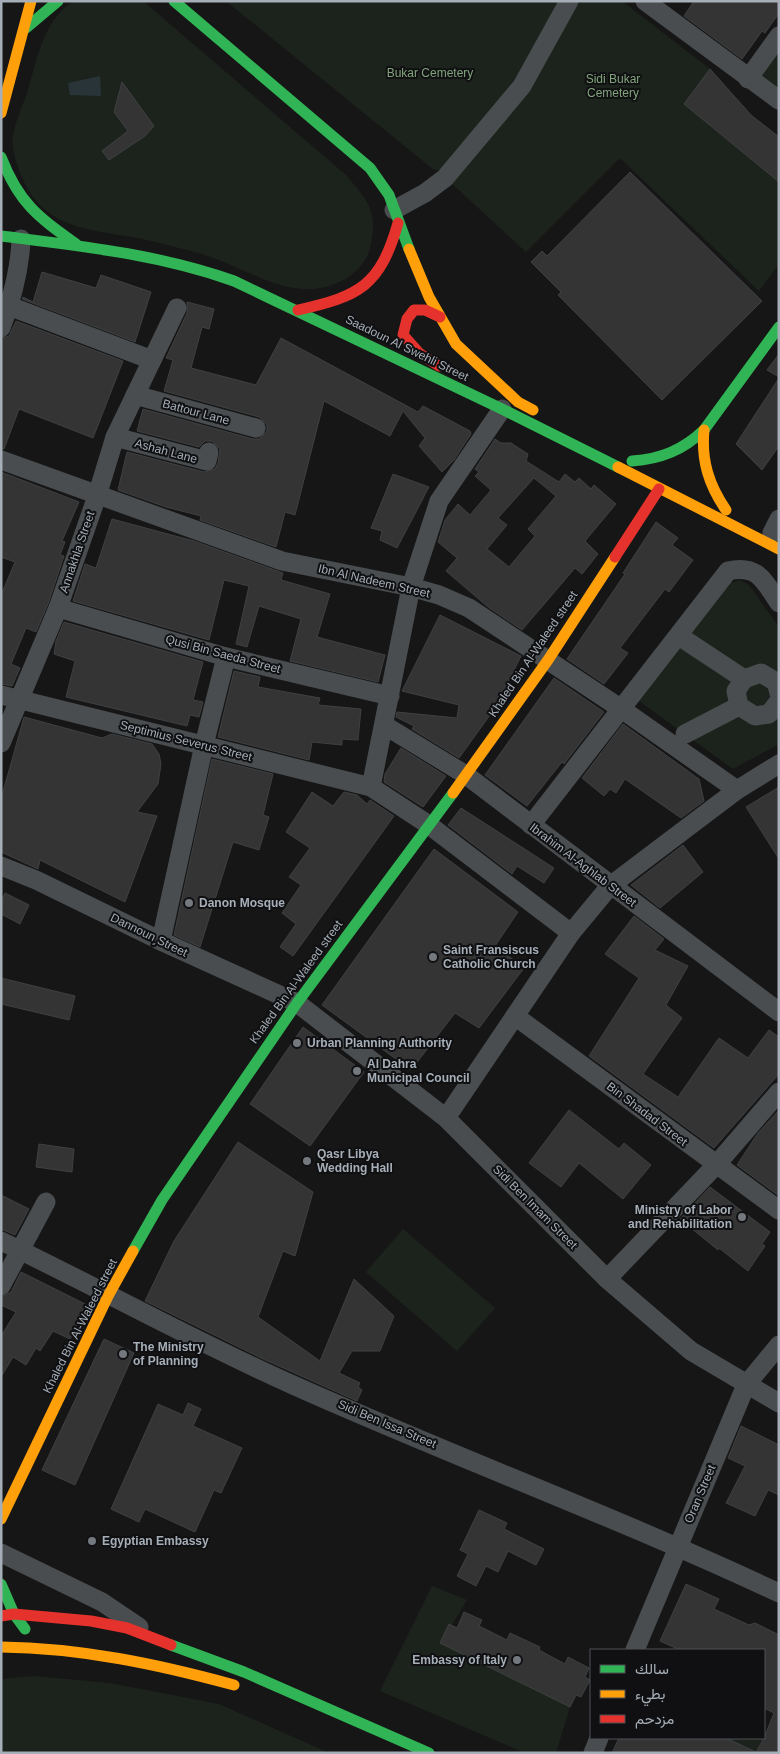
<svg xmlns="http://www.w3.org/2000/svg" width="780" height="1754" font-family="Arial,Vazirmatn,sans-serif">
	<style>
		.green { fill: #1c231c }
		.water { fill: #283438 }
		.building { fill: #343435; stroke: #3e4042; fill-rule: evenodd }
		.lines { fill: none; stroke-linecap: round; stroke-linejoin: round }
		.street { stroke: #4a4d4f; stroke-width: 19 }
		.fast { stroke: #30b455; stroke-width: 11 }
		.slow { stroke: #ff9f0a; stroke-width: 11 }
		.jam { stroke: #e5322d; stroke-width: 11 }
		.poi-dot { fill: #74797f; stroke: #101012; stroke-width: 2 }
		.labels { text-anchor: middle; stroke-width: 4; stroke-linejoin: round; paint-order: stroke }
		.park-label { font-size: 12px; fill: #81a47c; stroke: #101012 }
		.street-label { font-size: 12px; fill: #a6afb8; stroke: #101012 }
		.poi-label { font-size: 12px; font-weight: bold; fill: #a6afb8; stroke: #101012; text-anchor: start }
	</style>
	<rect width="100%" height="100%" fill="#161616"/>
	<g class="green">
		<path d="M74 1H143L346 175C370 203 378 211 370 249 367 260 357 272 347 278 293 310 246 264 194 252 175 247 157 242 138 238 87 229 42 229 20 173 16 161 11 149 13 136 15 122 22 107 27 93 37 61 43 19 74 1Z"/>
		<polygon points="226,1 562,1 517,85 441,170 434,170"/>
		<polygon points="576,1 622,1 710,69 685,104 779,182 779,264 759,291 620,158 526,252 450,182"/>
		<polygon points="779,52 779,91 760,78"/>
		<polygon points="740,580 749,585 779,627 779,744 733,769 636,699 730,583"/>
		<polygon points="403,1229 495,1308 457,1351 366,1272"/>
		<polygon points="432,1586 467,1600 441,1643 570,1707 556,1753 525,1753 380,1691"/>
		<polygon points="34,1676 110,1683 219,1704 329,1753 1,1753 1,1679"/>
		<polygon points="726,1738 763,1738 756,1751"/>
	</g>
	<polygon class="water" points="100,76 101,96 70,95 68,83"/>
	<g class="building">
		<polygon points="694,1 779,1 779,13 765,33 762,31 742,59 684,16"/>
		<polygon points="710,69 751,115 779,137 779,182 684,104"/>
		<polygon points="122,82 154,126 145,136 109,160 102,151 128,131 114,112"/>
		<polygon points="630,172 762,301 662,400 558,295 561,292 531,262 542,251 547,256"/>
		<polygon points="42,272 96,288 101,275 151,292 135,342 22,299 23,297 33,302"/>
		<polygon points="187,302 214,309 209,329 202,327 191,368 256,385 281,338 418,412 423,406 470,431 471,434 454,460 442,472 419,446 425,438 403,411 390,436 324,401 295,515 285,512 276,547 200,520 201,516 166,507 118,490 127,452 204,472 215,469 218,463 220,449 212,441 205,441 199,447 137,431 143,409 253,439 259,439 267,431 267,425 259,417 164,391 173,360 166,358 187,313"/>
		<polygon points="16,321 123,361 93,438 19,409 4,449 1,449 1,339 9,336"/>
		<polygon points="779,354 779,377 767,370"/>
		<polygon points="779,378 779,446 762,470 736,444"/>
		<path d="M495 439 501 443H511L528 454 526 461 559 482 565 474 575 482 579 478 591 489 594 485 616 504 585 541 598 554 582 574 575 568 522 630 488 607 446 571 457 558 438 542 445 520 458 504 470 515 491 490 475 476 479 472 475 469ZM534 478 556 496 528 529 535 536 509 567 487 549 507 525 498 518Z"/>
		<polygon points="1,472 79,502 62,541 65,542 60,555 64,556 48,604 36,632 26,628 11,664 20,668 12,686 1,684 1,595 15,562 1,557"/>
		<polygon points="393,474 429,487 397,548 380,540 382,531 371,528"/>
		<polygon points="112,519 194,541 283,573 281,580 330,594 317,637 385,655 378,682 290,661 301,619 259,606 247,647 236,644 249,586 224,580 209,640 73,601 85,564 96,568"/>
		<polygon points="656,522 678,538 672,545 693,560 669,592 665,589 620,648 628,653 604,684 567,659 625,574 623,573"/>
		<polygon points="440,615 521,656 495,708 459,758 412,729 414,726 396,717 397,712 457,718 459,705 402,691"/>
		<polygon points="64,622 203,662 193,700 203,702 199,717 190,715 187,726 66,697 75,661 54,654 56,641"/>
		<polygon points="234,671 260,677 258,687 320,698 318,705 361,709 358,740 342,739 342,745 312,742 309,760 218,737"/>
		<polygon points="554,678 604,712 564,764 562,762 527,806 485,775"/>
		<polygon points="24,717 102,738 112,734 152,744 159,754 161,764 158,784 137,812 157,816 125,902 40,860 38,869 1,852 1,799"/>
		<polygon points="623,724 699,779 704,801 681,818 625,779 616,793 610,789 604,796 582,778"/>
		<polygon points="401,748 446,776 423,807 384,782 385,774"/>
		<polygon points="212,759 273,774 263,815 269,817 259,850 233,842 200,947 174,935"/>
		<polygon points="779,787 779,859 746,807"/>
		<polygon points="312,792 333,806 344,792 357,795 367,804 370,800 394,816 293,956 280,947 296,924 282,913 301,885 289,877 310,848 286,832"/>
		<polygon points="461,808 554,868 544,883 517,866 512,874 448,825"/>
		<polygon points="683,845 703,872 660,908 631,885"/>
		<polygon points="434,849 518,912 495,946 524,968 479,1028 455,1013 411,1070 322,1005"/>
		<polygon points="5,893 29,905 20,924 1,914 1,901"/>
		<polygon points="634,916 664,939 655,950 688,966 666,1005 682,1018 643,1074 678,1097 719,1038 748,1058 769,1030 779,1037 779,1074 714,1148 589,1056 639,978 605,954"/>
		<polygon points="1,978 75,996 69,1020 1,1004"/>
		<polygon points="303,1027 364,1072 310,1146 250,1104"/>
		<polygon points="569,1110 619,1149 624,1143 651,1165 623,1199 579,1163 561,1187 529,1163"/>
		<polygon points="779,1110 779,1196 737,1165 758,1133"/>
		<polygon points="238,1142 313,1192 295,1256 283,1251 258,1317 320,1361 354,1279 394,1316 380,1351 352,1351 339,1373 360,1383 358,1387 362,1390 357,1401 261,1358 145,1301 174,1241"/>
		<polygon points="39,1144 74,1149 72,1172 36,1167"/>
		<polygon points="710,1187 770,1232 762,1244 765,1246 748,1271 719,1248 718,1250 680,1219"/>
		<polygon points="1,1195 29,1209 15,1235 1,1229"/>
		<polygon points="21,1272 87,1305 70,1339 53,1331 40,1351 36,1348 26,1365 13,1357 1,1377 1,1336 16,1312 1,1305 1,1297 11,1292"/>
		<polygon points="104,1339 134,1353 75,1485 42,1470"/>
		<polygon points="188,1403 201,1409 193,1426 242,1448 221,1493 214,1490 195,1532 145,1509 139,1522 111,1509 158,1404 183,1415"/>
		<polygon points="741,1426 779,1445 779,1495 768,1490 755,1516 726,1503 745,1466 728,1458"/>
		<polygon points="479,1510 507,1523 504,1529 544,1549 536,1565 508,1551 498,1572 486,1566 476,1586 457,1576 468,1554 460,1550"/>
		<polygon points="686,1584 719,1599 714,1609 749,1625 755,1623 779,1635 779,1753 612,1753 619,1738 726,1738 756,1752 764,1738 774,1713 764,1708 764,1650 680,1650 660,1641"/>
		<polygon points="464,1612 482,1620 479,1626 507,1640 510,1633 540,1647 539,1650 565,1664 568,1657 589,1668 585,1677 590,1680 581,1697 576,1695 570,1707 440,1643 449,1624 457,1628"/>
	</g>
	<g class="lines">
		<g class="street">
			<polyline points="645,1 779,100"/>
			<polyline points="748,79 779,36"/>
			<polyline points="394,210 425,193 445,178 522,86 569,1"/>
			<polyline points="9,306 152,360"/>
			<path d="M1 328C12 299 20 269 21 239"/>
			<polyline points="135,395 256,428"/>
			<polyline points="115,437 207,461 209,452"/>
			<polyline points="1,460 282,561 411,587 439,595 469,608 620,708 737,790"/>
			<polyline points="772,533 779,519"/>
			<polyline points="58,608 226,657 390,696"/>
			<polyline points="685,640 744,679"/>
			<polyline points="779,693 776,682 761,673 744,679 736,691 739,706 755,716 769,714 779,701"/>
			<polyline points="1,695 371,787 429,825 571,933"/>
			<polyline points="384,725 466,775 779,1012"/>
			<polyline points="685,734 739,706"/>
			<polyline points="1,743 58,608 97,496 115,437 177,308"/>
			<polyline points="371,787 411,587 439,501 502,409"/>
			<path d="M531 825 728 571C758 564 764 581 779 603"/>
			<polyline points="1,866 36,880 161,941 297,1003 446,1118 607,1279 691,1351 779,1403"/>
			<polyline points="161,941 204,745 226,657"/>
			<polyline points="515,1016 779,1210"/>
			<polyline points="446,1118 571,933 610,886 737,790 779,764"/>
			<path d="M1 1241C99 1288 194 1341 293 1385 454 1457 619 1518 779 1593"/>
			<polyline points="607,1279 716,1165 779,1092"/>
			<polyline points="1,1286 46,1202"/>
			<polyline points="1,1553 102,1602 139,1627"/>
			<polyline points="635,1650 746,1385 779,1345"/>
			<polyline points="593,1753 599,1738"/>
		</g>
		<g class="fast">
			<polyline points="174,1 370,168 389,195 409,249"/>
			<polyline points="26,28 58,1"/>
			<path d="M1 157C19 203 37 216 76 244"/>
			<path d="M1 236C80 246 158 254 234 281L502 409 618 467"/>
			<path d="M632 461C661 459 683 450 704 430L779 327"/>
			<polyline points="133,1251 162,1200 297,1003 453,793"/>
			<polyline points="1,1584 14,1614 25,1629"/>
			<polyline points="171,1645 244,1672 429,1753"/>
		</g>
		<g class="slow">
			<polyline points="1,113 31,1"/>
			<polyline points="409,249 429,297 456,344 518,402 533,410"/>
			<path d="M704 430C701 461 709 485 726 510"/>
			<polyline points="618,467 779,549"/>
			<polyline points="453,793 548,660 615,557"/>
			<polyline points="1,1519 108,1296 133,1251"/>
			<path d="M1 1647C81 1648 157 1664 234 1685"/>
		</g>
		<g class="jam">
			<path d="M298 310C360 296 380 286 398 223"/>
			<polyline points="439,366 419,353 403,335 407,319 414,310 425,310 440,317"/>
			<polyline points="615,557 659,489"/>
			<polyline points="1,1616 14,1614 91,1621 127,1628 171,1645"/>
		</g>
	</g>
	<g class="poi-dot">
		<circle cx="189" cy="903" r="5"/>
		<circle cx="433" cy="957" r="5"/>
		<circle cx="297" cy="1043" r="5"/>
		<circle cx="357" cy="1071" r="5"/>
		<circle cx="307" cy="1161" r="5"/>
		<circle cx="742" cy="1217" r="5"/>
		<circle cx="123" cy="1354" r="5"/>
		<circle cx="92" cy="1541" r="5"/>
		<circle cx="517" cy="1660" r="5"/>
	</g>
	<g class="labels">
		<g class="park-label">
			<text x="430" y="77">Bukar Cemetery</text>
			<text x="613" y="83">Sidi Bukar<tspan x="613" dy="14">Cemetery</tspan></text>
		</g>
		<g class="street-label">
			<text transform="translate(407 348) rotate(26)" y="4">Saadoun Al Swehli Street</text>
			<text transform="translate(196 412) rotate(15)" y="4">Battour Lane</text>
			<text transform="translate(166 451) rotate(15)" y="4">Ashah Lane</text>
			<text transform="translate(77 552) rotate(-71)" y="4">Annakhla Street</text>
			<text transform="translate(374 581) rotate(13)" y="4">Ibn Al Nadeem Street</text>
			<text transform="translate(223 654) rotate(15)" y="4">Qusi Bin Saeda Street</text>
			<text transform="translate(533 654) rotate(-56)" y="4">Khaled Bin Al-Waleed street</text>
			<text transform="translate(186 741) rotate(14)" y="4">Septimius Severus Street</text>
			<text transform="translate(583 865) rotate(37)" y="4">Ibrahim Al-Aghlab Street</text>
			<text transform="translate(149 935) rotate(26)" y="4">Dannoun ٍStreet</text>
			<text transform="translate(296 982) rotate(-54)" y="4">Khaled Bin Al-Waleed street</text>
			<text transform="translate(647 1114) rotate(37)" y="4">Bin Shadad Street</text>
			<text transform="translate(535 1207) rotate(45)" y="4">Sidi Ben Imam Street</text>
			<text transform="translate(80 1326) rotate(-63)" y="4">Khaled Bin Al-Waleed street</text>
			<text transform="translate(387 1424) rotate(23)" y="4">Sidi Ben Issa Street</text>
			<text transform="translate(700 1494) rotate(-67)" y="4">Oran Street</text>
		</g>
		<g class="poi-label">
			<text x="199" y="907">Danon Mosque</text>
			<text x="443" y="954">Saint Fransiscus<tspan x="443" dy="14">Catholic Church</tspan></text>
			<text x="307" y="1047">Urban Planning Authority</text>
			<text x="367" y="1068">Al Dahra<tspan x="367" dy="14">Municipal Council</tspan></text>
			<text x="317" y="1158">Qasr Libya<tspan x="317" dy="14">Wedding Hall</tspan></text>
			<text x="732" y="1214" text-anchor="end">Ministry of Labor<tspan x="732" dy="14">and Rehabilitation</tspan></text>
			<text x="133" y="1351">The Ministry<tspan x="133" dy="14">of Planning</tspan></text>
			<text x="102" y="1545">Egyptian Embassy</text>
			<text x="507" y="1664" text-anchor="end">Embassy of Italy</text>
		</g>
	</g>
	<rect width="780" height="1754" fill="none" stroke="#a6afb8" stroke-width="5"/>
	<rect x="590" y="1649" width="175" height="90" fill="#101012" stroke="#4c5054"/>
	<rect x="600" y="1665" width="25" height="8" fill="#30b455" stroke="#4c5054"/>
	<text x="635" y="1674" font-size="15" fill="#a6afb8">سالك</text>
	<rect x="600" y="1690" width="25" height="8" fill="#ff9f0a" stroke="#4c5054"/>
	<text x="635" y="1699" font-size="15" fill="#a6afb8">بطيء</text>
	<rect x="600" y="1715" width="25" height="8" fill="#e5322d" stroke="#4c5054"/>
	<text x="635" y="1724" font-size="15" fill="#a6afb8">مزدحم</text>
</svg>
